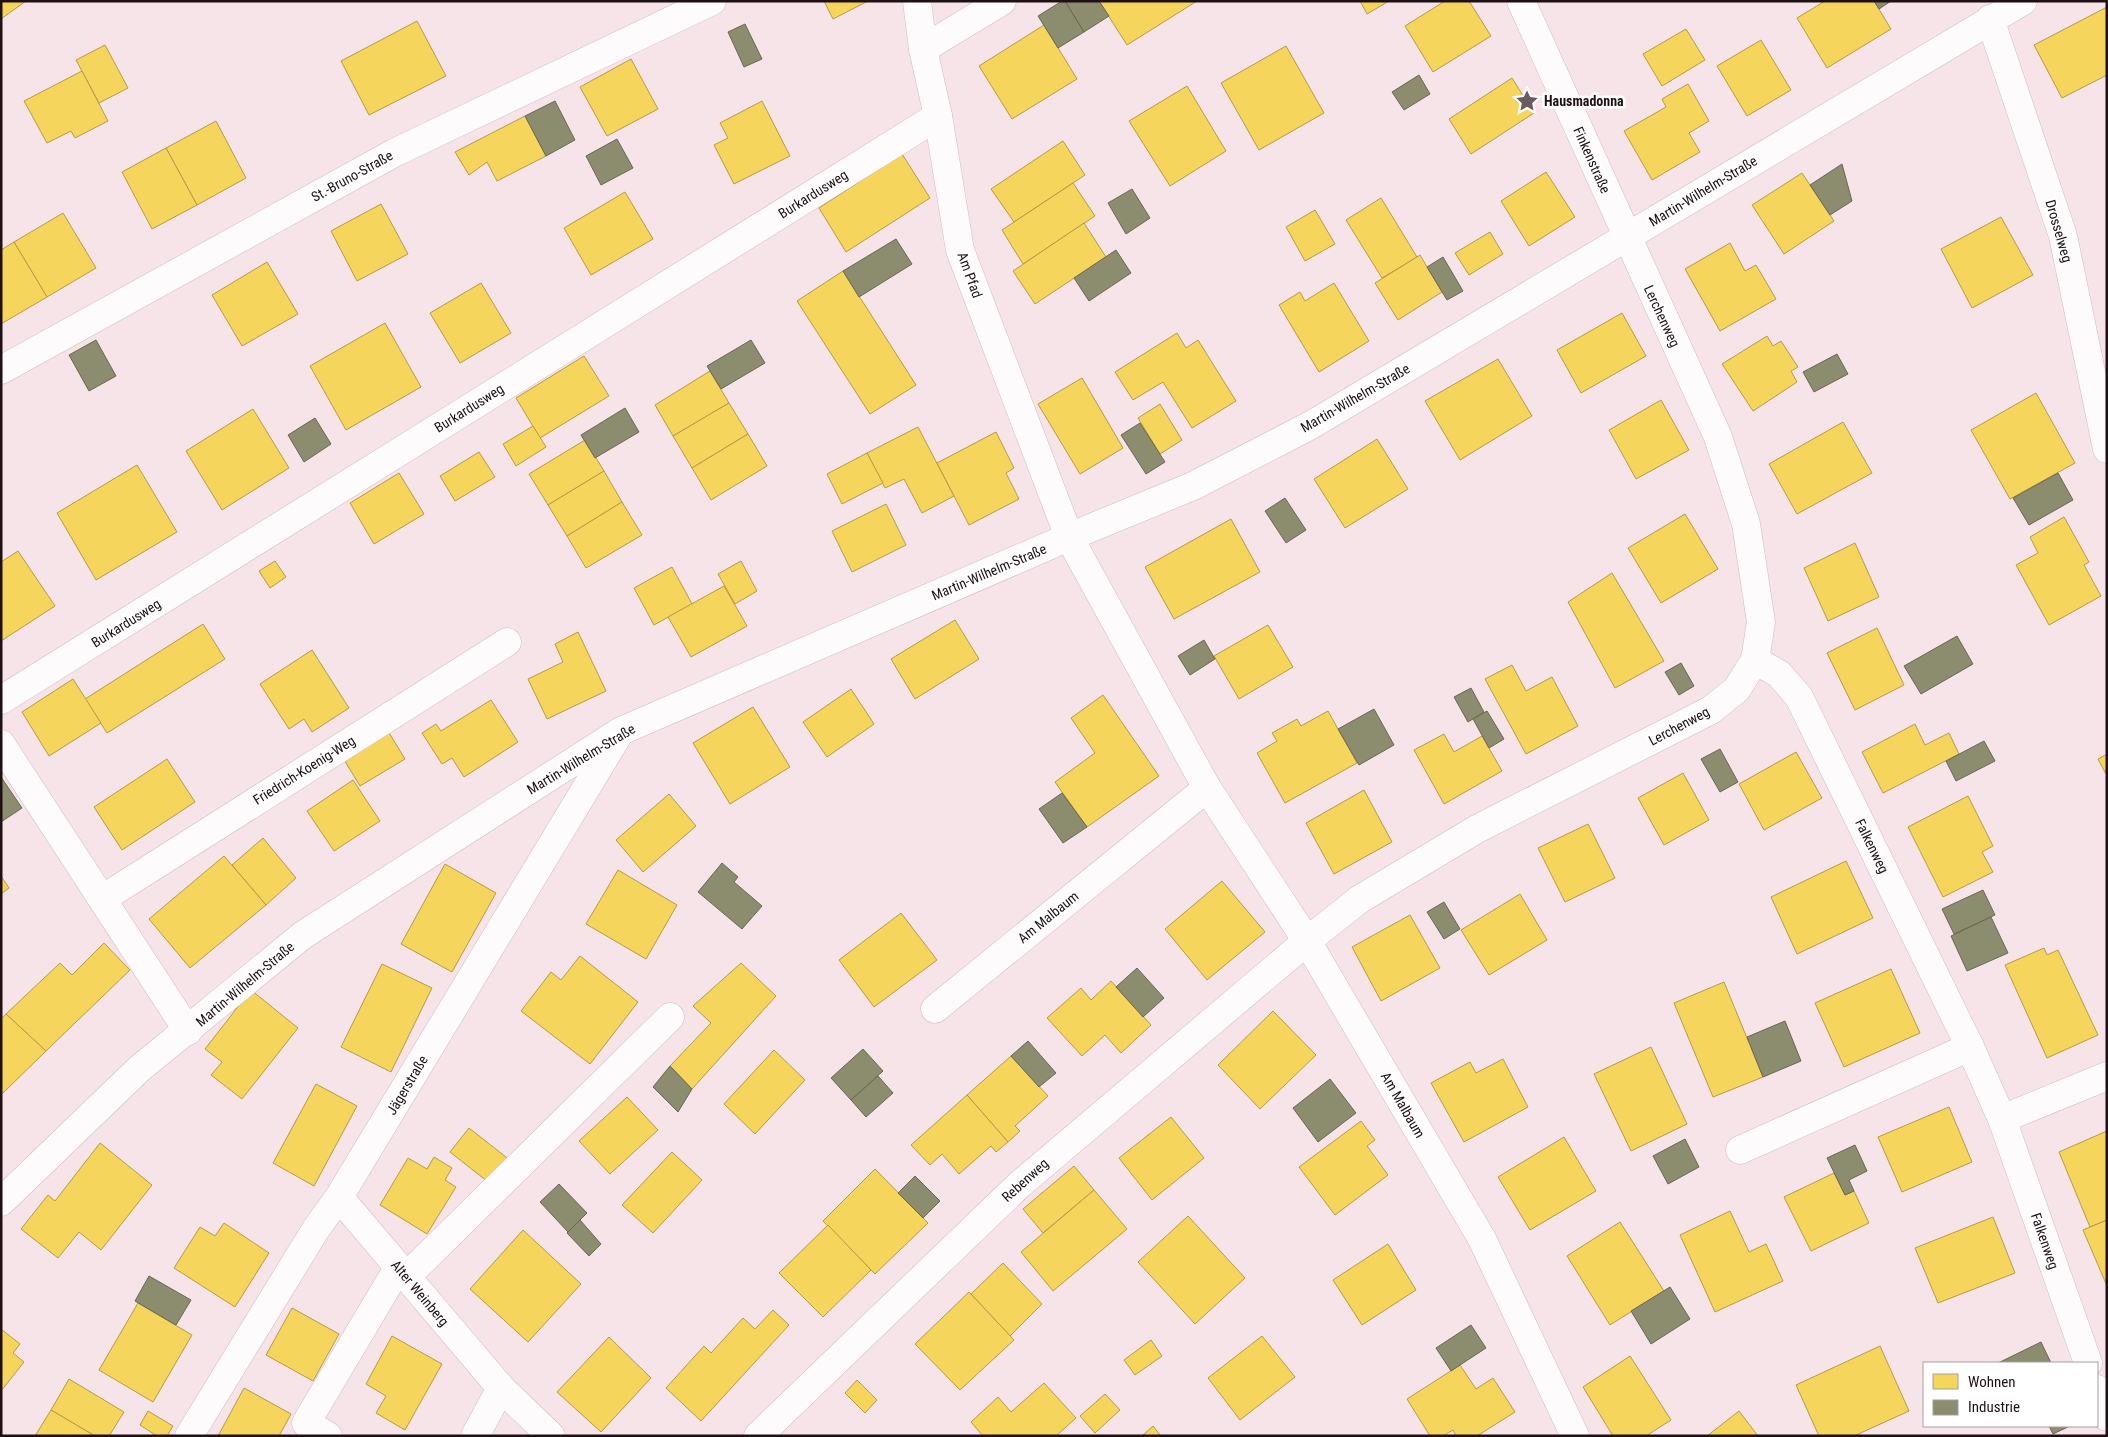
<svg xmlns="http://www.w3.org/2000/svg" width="2108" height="1437" font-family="'Roboto Condensed',sans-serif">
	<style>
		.homes { fill: #f6d55c; stroke: #b69a47 }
		.industry { fill: #8c8c6e; stroke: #6b6753 }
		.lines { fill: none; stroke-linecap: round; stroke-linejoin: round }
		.minor-casing { stroke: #ccbcc0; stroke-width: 29 }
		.minor { stroke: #fefbfc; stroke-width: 28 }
		.labels { text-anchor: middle; stroke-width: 5; stroke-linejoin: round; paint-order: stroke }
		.poi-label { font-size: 14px; font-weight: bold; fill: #1f1015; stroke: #fff; text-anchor: start }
		.street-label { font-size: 14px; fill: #1f1015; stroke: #fff }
	</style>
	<rect width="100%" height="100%" fill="#f7e4e9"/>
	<g class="homes">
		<polygon points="1,1 26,1 1,19"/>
		<polygon points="824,1 868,1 833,19"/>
		<polygon points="1099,1 1197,1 1127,45"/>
		<polygon points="1360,1 1389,1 1367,14"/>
		<polygon points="1445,1 1469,1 1491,36 1433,72 1405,26"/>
		<polygon points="1825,1 1874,1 1891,29 1827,68 1797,18"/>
		<polygon points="2107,7 2107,75 2062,98 2034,45"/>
		<polygon points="417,21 446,76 369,115 341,61"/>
		<polygon points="1044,25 1077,79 1012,119 979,66"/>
		<polygon points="1686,29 1705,60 1662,86 1643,54"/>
		<polygon points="1761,40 1791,90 1747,116 1717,66"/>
		<polygon points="105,45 128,88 99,103 76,60"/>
		<polygon points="1286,46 1324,113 1259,150 1221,83"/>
		<polygon points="631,59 658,109 607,136 580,87"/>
		<polygon points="82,71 108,121 75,138 71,131 47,143 24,101"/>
		<polygon points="1512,78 1534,113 1471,154 1449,119"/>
		<polygon points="1688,84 1709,121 1689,133 1700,152 1652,180 1624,131 1666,107 1662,99"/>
		<polygon points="1187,86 1226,151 1170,186 1129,121"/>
		<polygon points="762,101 790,156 734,184 714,145 728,138 720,123"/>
		<polygon points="525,116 546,156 497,181 487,162 469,175 455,152"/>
		<polygon points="216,121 246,178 197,205 166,148"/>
		<polygon points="1063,141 1085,175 1014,222 991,189"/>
		<polygon points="166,148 197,205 152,229 122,172"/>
		<polygon points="902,154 930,198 846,252 819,208"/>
		<polygon points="1546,172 1575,217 1529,246 1501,201"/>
		<polygon points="1802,173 1834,221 1784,254 1752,205"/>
		<polygon points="1073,183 1095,216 1023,264 1002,230"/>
		<polygon points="625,192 653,239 591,275 564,228"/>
		<polygon points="1381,198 1417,257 1382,278 1346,220"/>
		<polygon points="381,204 408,254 357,281 331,231"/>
		<polygon points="1315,210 1335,244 1305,261 1286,227"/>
		<polygon points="63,213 96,268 47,297 14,242"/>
		<polygon points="2001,217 2033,275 1972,308 1941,249"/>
		<polygon points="1084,223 1106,257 1035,304 1013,271"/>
		<polygon points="1490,232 1503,254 1469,275 1455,253"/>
		<polygon points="14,242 47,297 1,324 1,250"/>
		<polygon points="1730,243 1745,271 1756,265 1776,299 1720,331 1685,269"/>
		<polygon points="1420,255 1442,292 1398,320 1375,283"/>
		<polygon points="267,262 298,314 242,346 212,295"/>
		<polygon points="843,271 916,385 870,414 797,301"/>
		<polygon points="481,283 511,333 460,363 430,313"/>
		<polygon points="1334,283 1369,341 1319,372 1279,305 1300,292 1305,301"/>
		<polygon points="1622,313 1646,356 1581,393 1557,350"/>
		<polygon points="385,323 421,387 346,430 310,366"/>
		<polygon points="1177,333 1186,348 1198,340 1236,401 1192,428 1163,382 1133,400 1115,372"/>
		<polygon points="1767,336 1773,346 1781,341 1798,367 1791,371 1797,382 1753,411 1722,364"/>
		<polygon points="584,356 609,396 540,438 516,398"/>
		<polygon points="1498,359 1532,416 1460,460 1425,401"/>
		<polygon points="710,371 729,403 673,436 655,405"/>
		<polygon points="1082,378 1123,448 1080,474 1038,404"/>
		<polygon points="2036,393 2075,463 2010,499 1971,430"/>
		<polygon points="1661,400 1689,450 1636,479 1609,430"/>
		<polygon points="729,403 748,434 692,468 673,436"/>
		<polygon points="1160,404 1182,440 1160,454 1138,418"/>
		<polygon points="253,409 289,468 222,510 186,451"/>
		<polygon points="1843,422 1872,473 1797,514 1769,464"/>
		<polygon points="533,426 546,447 516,466 503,444"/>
		<polygon points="918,427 954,496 922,513 904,479 885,488 867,453"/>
		<polygon points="996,432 1014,468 1006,473 1019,499 969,525 937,463"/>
		<polygon points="748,434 767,466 711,500 692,468"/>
		<polygon points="1377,439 1408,489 1345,528 1314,479"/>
		<polygon points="585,440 604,471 548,505 529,474"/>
		<polygon points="479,452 495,477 455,501 440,476"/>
		<polygon points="867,453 883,483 842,504 827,474"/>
		<polygon points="137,465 177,532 96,580 57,513"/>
		<polygon points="604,471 622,502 567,536 548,505"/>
		<polygon points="399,473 424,514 374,544 350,503"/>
		<polygon points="622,502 642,535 586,568 567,536"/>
		<polygon points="886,504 906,545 852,572 832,531"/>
		<polygon points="1685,514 1718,569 1661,603 1628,548"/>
		<polygon points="2064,517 2089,562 2084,565 2101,596 2049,625 2016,565 2038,553 2030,537"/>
		<polygon points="1231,519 1260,572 1174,619 1145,567"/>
		<polygon points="1855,543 1879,597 1828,621 1804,568"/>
		<polygon points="18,551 55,606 1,641 1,562"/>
		<polygon points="275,561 286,577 270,588 259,571"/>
		<polygon points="741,561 757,591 735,604 718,574"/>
		<polygon points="672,567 692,604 654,625 634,588"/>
		<polygon points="1612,573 1664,661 1615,688 1568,602"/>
		<polygon points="724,586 747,626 691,657 668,617"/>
		<polygon points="955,620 979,659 915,699 891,659"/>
		<polygon points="203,624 225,659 107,733 85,699"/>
		<polygon points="1268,625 1293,667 1239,699 1214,656"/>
		<polygon points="1877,628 1904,685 1855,710 1827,653"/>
		<polygon points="578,632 606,691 547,719 528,679 563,662 555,644"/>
		<polygon points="312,650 349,708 312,732 304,719 289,729 260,684"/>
		<polygon points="1512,665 1526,691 1552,677 1578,726 1526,754 1485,679"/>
		<polygon points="73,679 101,723 49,756 22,712"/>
		<polygon points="851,689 874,724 827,757 803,722"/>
		<polygon points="1103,695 1159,776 1087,827 1055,782 1095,753 1071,718"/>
		<polygon points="491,700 518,742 464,777 452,758 442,764 422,733 436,724 441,731"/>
		<polygon points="753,707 790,767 730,804 693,743"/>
		<polygon points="1328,711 1357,763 1285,803 1257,753 1277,741 1272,733 1297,719 1301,726"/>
		<polygon points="1915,724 1925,745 1949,733 1959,754 1883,793 1862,752"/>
		<polygon points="388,731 405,759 360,786 343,758"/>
		<polygon points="1444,734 1454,752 1482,736 1502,771 1444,804 1414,750"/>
		<polygon points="1796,752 1822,798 1764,830 1739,784"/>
		<polygon points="2107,754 2107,776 2098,759"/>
		<polygon points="167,759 195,802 122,850 94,807"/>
		<polygon points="1683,773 1709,820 1664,845 1638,798"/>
		<polygon points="353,780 380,821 334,851 307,811"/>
		<polygon points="1364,790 1392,842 1334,874 1306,823"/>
		<polygon points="669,794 696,826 643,872 616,840"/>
		<polygon points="1968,796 1993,846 1982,852 1993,872 1943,897 1908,827"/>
		<polygon points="1588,824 1615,878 1565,902 1538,848"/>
		<polygon points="263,838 296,878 266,905 232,865"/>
		<polygon points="224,856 266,905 190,968 149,919"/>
		<polygon points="1846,861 1873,918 1797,954 1771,897"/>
		<polygon points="445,864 496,893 452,972 401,944"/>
		<polygon points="618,870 677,905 646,959 586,924"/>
		<polygon points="1,876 9,888 1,894"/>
		<polygon points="1222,881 1265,932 1207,980 1165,929"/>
		<polygon points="1520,894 1547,940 1489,975 1461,930"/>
		<polygon points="901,913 937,960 874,1007 839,960"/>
		<polygon points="1410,915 1440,968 1381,1001 1352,947"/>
		<polygon points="104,943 130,970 46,1051 6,1014 60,963 72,975"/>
		<polygon points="2044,948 2047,955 2058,950 2098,1035 2047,1058 2005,965"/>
		<polygon points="580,956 638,1002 590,1064 521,1011 551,972 561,980"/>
		<polygon points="741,963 776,996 692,1089 670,1066 711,1023 693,1006"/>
		<polygon points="382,964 432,988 391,1072 341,1047"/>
		<polygon points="1891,969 1920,1033 1844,1067 1815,1003"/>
		<polygon points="1111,981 1151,1025 1121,1053 1105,1035 1082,1056 1047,1018 1081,988 1091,1000"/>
		<polygon points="1724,982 1763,1077 1713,1097 1674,1003"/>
		<polygon points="251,990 298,1028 242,1099 211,1075 222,1062 205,1049"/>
		<polygon points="1273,1011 1316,1055 1260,1109 1218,1065"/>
		<polygon points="6,1014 46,1051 1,1095 1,1019"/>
		<polygon points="1651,1047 1687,1124 1631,1151 1594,1074"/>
		<polygon points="774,1050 805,1080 755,1134 724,1104"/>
		<polygon points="1011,1056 1048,1096 1015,1126 1020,1131 1008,1142 967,1095"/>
		<polygon points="1503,1059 1528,1107 1464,1142 1431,1083 1470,1062 1476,1073"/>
		<polygon points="316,1084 357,1106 314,1186 273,1163"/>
		<polygon points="967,1095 1008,1142 996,1152 991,1146 959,1174 942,1154 930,1165 911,1145"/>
		<polygon points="627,1097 658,1130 610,1174 579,1141"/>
		<polygon points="1949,1107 1972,1162 1902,1192 1878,1137"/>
		<polygon points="1171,1117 1204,1158 1152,1200 1119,1158"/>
		<polygon points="1361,1121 1375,1140 1367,1146 1388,1175 1335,1215 1299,1167"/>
		<polygon points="469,1128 511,1161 492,1185 450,1152"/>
		<polygon points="2107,1131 2107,1220 2090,1227 2059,1152"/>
		<polygon points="1564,1137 1596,1191 1530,1230 1498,1177"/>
		<polygon points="100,1143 152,1185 101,1250 79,1232 58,1258 21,1229 48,1195 55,1201"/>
		<polygon points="672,1152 702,1180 653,1233 622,1205"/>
		<polygon points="434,1157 452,1168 445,1180 456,1187 427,1234 380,1205 408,1158 427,1169"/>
		<polygon points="1074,1166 1094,1190 1043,1233 1023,1209"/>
		<polygon points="875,1169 928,1223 875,1274 823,1221"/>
		<polygon points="1834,1173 1845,1195 1854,1191 1869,1223 1811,1251 1784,1197"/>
		<polygon points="1094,1190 1127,1229 1053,1291 1021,1252"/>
		<polygon points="1730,1211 1749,1252 1766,1244 1783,1281 1715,1312 1680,1235"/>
		<polygon points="1188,1216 1245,1278 1195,1324 1138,1262"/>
		<polygon points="1993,1217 2015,1273 1938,1303 1915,1248"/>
		<polygon points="2107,1220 2107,1286 2083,1230"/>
		<polygon points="1620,1222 1664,1291 1610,1325 1567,1256"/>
		<polygon points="224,1223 269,1253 235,1307 174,1268 200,1227 215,1236"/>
		<polygon points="828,1225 871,1270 823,1317 779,1273"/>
		<polygon points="523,1230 581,1284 528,1342 470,1289"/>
		<polygon points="1388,1244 1416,1290 1362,1325 1333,1280"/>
		<polygon points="1003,1263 1042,1304 1010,1336 971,1294"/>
		<polygon points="969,1292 1014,1340 960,1390 915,1344"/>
		<polygon points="138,1303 192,1335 153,1402 99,1370"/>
		<polygon points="292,1308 339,1334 313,1381 266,1355"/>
		<polygon points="773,1310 789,1325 701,1421 666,1388 704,1346 711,1353 743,1318 755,1329"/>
		<polygon points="1,1329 20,1344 13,1353 24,1362 1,1391"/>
		<polygon points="392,1336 442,1364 405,1430 376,1413 386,1396 366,1384"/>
		<polygon points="1262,1336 1295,1377 1240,1420 1208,1378"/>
		<polygon points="609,1337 651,1378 601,1432 557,1392"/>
		<polygon points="1151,1340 1162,1356 1135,1375 1124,1360"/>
		<polygon points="1880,1346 1909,1411 1854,1436 1819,1436 1796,1385"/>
		<polygon points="1630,1356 1671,1420 1646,1436 1613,1436 1583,1387"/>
		<polygon points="1460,1365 1476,1389 1493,1378 1515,1412 1477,1436 1456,1436 1453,1430 1443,1436 1430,1436 1407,1399"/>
		<polygon points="69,1379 124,1412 109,1436 95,1436 51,1410"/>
		<polygon points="857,1380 877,1400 865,1413 845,1393"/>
		<polygon points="1044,1383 1076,1418 1056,1436 983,1436 971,1422 998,1397 1011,1412"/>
		<polygon points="244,1388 291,1414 279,1436 218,1436"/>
		<polygon points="1105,1394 1120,1410 1095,1433 1080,1416"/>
		<polygon points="51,1410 95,1436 35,1436"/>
		<polygon points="148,1411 173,1426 167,1436 157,1436 140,1425"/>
		<polygon points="1739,1411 1758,1436 1707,1436"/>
		<polygon points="1153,1426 1161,1436 1142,1436"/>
	</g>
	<g class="industry">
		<polygon points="1062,1 1065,1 1084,32 1058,48 1038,16"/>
		<polygon points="1065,1 1099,1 1109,16 1084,32"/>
		<polygon points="1874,1 1891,1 1879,9"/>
		<polygon points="745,24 762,59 744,67 728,32"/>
		<polygon points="1419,75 1430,94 1404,110 1392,92"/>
		<polygon points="555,101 575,140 546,156 525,116"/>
		<polygon points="617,139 633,168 601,185 586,156"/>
		<polygon points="1842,164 1852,201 1830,215 1810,185"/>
		<polygon points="1132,189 1150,218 1126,234 1108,203"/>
		<polygon points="896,239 912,264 859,297 843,271"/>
		<polygon points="1116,250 1131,273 1089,301 1074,278"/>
		<polygon points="1443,257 1463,291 1447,300 1427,267"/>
		<polygon points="96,340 116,376 89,391 69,355"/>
		<polygon points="751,340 765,363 721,389 707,366"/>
		<polygon points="1837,354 1848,374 1814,392 1803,372"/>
		<polygon points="625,408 639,432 595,458 581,435"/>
		<polygon points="315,418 331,444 304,462 288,435"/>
		<polygon points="1140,423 1165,462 1146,474 1121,435"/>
		<polygon points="2058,473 2073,500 2029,525 2013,498"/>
		<polygon points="1285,498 1306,530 1286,543 1265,511"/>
		<polygon points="1957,636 1973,664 1921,694 1904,666"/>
		<polygon points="1204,640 1215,659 1190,675 1178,656"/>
		<polygon points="1681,663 1694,686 1679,695 1665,672"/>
		<polygon points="1471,688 1484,712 1468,722 1454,697"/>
		<polygon points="1374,709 1394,745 1359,765 1338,729"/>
		<polygon points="1487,711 1504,739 1489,748 1473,719"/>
		<polygon points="1984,741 1995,761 1956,781 1946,761"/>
		<polygon points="1720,749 1738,782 1720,792 1701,759"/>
		<polygon points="1,777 22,808 1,822"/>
		<polygon points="1062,793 1087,827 1063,843 1039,809"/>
		<polygon points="722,863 738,877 734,882 762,906 742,929 698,892"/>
		<polygon points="1983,890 1995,915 1954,934 1942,909"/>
		<polygon points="1444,902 1460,929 1444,939 1427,912"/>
		<polygon points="1991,917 2008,953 1967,971 1951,936"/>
		<polygon points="1137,968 1164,998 1143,1017 1116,987"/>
		<polygon points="1785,1021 1801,1061 1763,1077 1747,1037"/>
		<polygon points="1028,1041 1056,1073 1039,1087 1011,1056"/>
		<polygon points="863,1049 883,1071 851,1100 831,1078"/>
		<polygon points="670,1066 692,1089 678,1112 653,1087"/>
		<polygon points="878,1076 893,1093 866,1117 851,1100"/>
		<polygon points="1330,1079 1356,1113 1318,1142 1293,1108"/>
		<polygon points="1685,1139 1699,1167 1668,1184 1653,1156"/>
		<polygon points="1855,1145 1867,1171 1849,1180 1854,1191 1845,1195 1827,1158"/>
		<polygon points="915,1176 940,1201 923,1218 898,1193"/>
		<polygon points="559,1184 587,1213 568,1232 540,1202"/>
		<polygon points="580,1220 601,1244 589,1256 567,1233"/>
		<polygon points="149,1276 191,1300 176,1325 135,1301"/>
		<polygon points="1670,1287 1690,1319 1651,1344 1631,1311"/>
		<polygon points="1471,1325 1486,1348 1451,1371 1436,1348"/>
		<polygon points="2041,1342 2051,1363 1998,1363"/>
		<polygon points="2049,1426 2070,1426 2053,1434"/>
	</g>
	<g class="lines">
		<defs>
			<g id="minor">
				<polyline points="917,1 923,49 938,116 960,250 1069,537 1207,788 1307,941 1482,1239 1575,1436"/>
				<polyline points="1990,19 2063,236 2107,449"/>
				<polyline points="923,49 1002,1"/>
				<polyline points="1,370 394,153 712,1"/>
				<polyline points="1755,660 1779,674 1799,697 1970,1047 2002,1119 2088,1363"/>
				<polyline points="1,700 938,116"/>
				<polyline points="1,744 188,1031"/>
				<polyline points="102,899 507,642"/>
				<polyline points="935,1009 1207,788"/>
				<polyline points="2002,1119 2107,1076"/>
				<polyline points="1740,1150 1970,1047"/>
				<polyline points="339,1197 501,1388 551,1436"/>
				<polyline points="1,1202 139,1069 303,935 621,731 1069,537 1193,486 1311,425 2023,1"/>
				<polyline points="406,1277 670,1017"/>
				<polyline points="2097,1389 2107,1417"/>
				<polyline points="189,1436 316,1229 339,1197 617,737"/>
				<polyline points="328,1436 306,1423 398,1268"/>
				<polyline points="475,1436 501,1388"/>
				<polyline points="758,1436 1019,1185 1307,941 1360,899 1477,829 1711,710 1737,689 1755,660 1761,622 1746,524 1718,437 1521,1"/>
			</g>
		</defs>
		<use href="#minor" class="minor-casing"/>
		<use href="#minor" class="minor"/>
	</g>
	<defs>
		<symbol id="sight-bare" viewBox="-9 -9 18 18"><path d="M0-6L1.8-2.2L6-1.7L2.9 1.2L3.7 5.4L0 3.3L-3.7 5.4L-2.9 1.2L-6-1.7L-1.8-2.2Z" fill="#6b5a5f" stroke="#fff" stroke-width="2.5" paint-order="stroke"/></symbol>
	</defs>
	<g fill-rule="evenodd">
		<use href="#sight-bare" x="1511" y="85" width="32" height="32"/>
	</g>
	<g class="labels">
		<g class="poi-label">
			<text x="1544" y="106">Hausmadonna</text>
		</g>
		<g class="street-label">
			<text transform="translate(1592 160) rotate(66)" y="5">Finkenstraße</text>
			<text transform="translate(352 176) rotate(-29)" y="5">St.-Bruno-Straße</text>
			<text transform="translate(1703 191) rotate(-31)" y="5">Martin-Wilhelm-Straße</text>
			<text transform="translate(813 194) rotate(-32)" y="5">Burkardusweg</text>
			<text transform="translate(2059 231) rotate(74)" y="5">Drosselweg</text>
			<text transform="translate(970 275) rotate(70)" y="5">Am Pfad</text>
			<text transform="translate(1662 316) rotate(65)" y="5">Lerchenweg</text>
			<text transform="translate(1355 398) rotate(-30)" y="5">Martin-Wilhelm-Straße</text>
			<text transform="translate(469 408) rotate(-32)" y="5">Burkardusweg</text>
			<text transform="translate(989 572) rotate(-23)" y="5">Martin-Wilhelm-Straße</text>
			<text transform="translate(126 623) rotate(-32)" y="5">Burkardusweg</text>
			<text transform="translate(1679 726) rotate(-28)" y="5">Lerchenweg</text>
			<text transform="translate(581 759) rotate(-31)" y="5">Martin-Wilhelm-Straße</text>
			<text transform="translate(304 770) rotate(-32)" y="5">Friedrich-Koenig-Weg</text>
			<text transform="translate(1872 846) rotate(64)" y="5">Falkenweg</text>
			<text transform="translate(1048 917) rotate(-39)" y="5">Am Malbaum</text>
			<text transform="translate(245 984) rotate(-40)" y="5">Martin-Wilhelm-Straße</text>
			<text transform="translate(407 1085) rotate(-59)" y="5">Jägerstraße</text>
			<text transform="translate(1403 1105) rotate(60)" y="5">Am Malbaum</text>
			<text transform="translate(1025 1180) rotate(-42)" y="5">Rebenweg</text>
			<text transform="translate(2045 1241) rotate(71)" y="5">Falkenweg</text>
			<text transform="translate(420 1293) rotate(50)" y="5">Alter Weinberg</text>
		</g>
	</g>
	<rect width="2108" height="1437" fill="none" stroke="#1f1015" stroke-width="5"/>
	<rect x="1923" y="1362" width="175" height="65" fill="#ffffff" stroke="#a59fa1"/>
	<rect x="1933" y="1374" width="25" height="15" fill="#f6d55c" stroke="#a59fa1"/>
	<text x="1968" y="1387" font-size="15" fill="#1f1015">Wohnen</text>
	<rect x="1933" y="1400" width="25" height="15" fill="#8c8c6e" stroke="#a59fa1"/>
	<text x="1968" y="1412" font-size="15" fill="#1f1015">Industrie</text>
</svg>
